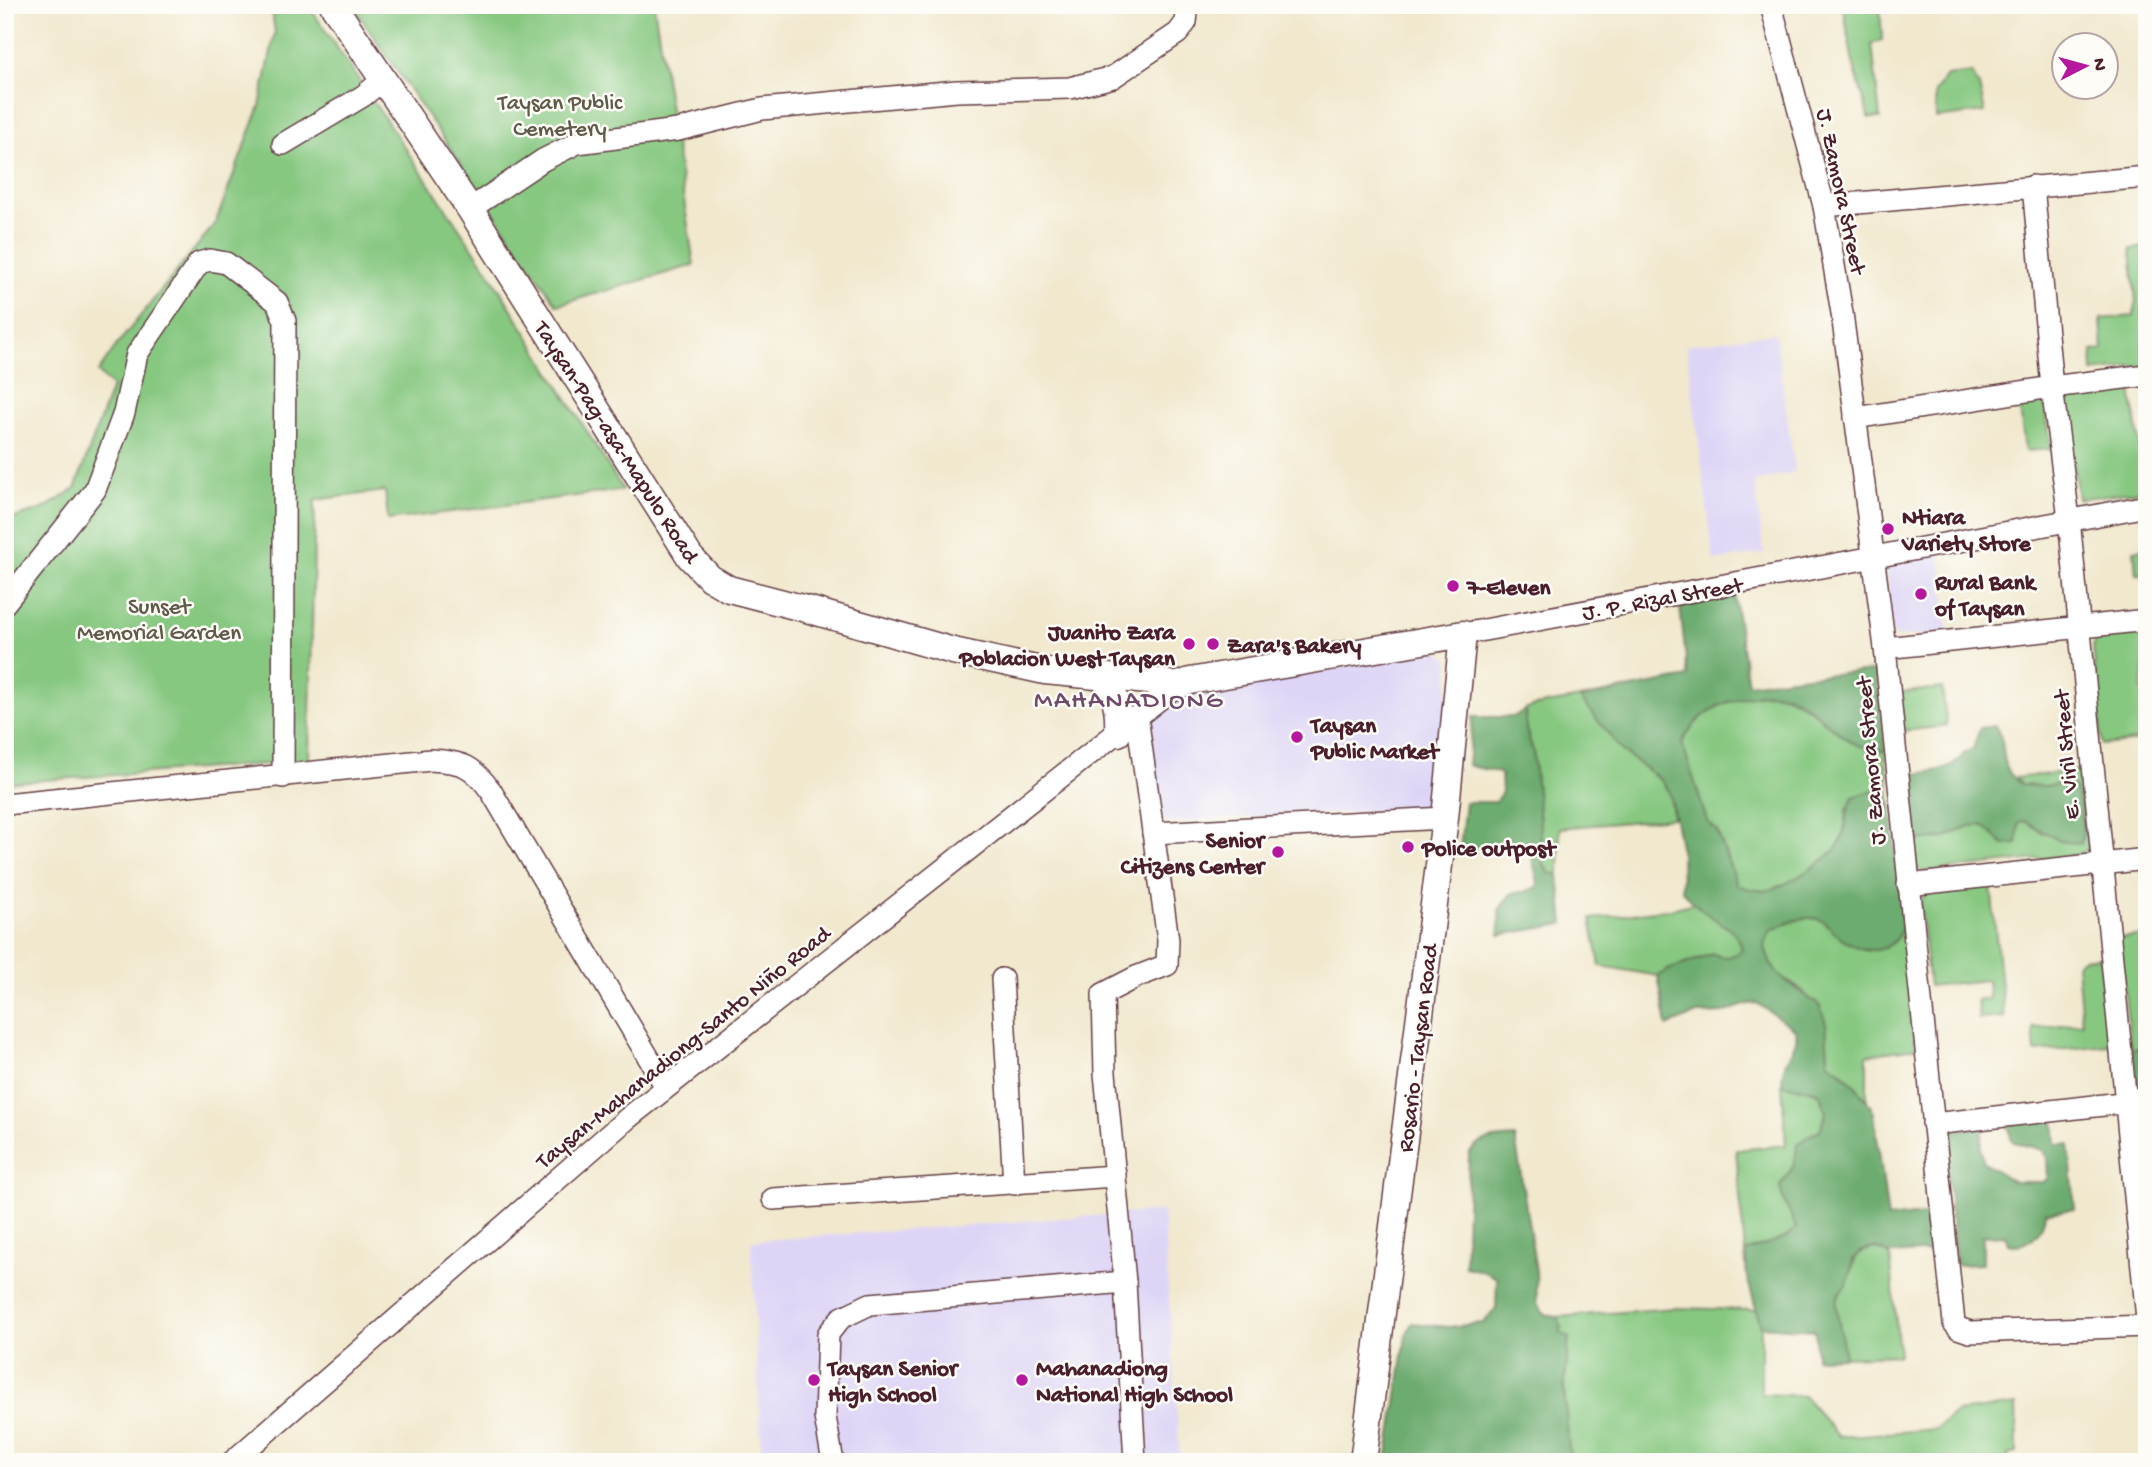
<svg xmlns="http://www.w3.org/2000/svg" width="2152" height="1467" font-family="'Gochi Hand',sans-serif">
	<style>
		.built { fill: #ded5f6 }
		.green { fill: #87c881; stroke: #687456; stroke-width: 2 }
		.forest { fill: #6dac6f; stroke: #5c664d; stroke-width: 2 }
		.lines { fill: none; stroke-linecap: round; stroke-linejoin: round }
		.minor-casing { stroke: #633d43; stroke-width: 24 }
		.major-casing { stroke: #633d43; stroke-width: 29 }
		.minor { stroke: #fff; stroke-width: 21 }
		.major { stroke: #fff; stroke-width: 26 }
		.poi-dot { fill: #b5179e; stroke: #fdfcf7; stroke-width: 2.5 }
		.labels { text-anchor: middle; stroke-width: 5; stroke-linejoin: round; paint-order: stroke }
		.park-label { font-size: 23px; fill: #5f5a49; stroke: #fdfcf7 }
		.street-label { font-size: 23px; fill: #4a1f2b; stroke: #fdfcf7 }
		.poi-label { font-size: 23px; font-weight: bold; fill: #4a1f2b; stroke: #fdfcf7; text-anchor: start }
		.quarter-label { font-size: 26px; letter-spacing: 2px; fill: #704a6a; stroke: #fdfcf7 }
	</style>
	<rect width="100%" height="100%" fill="#fdfcf7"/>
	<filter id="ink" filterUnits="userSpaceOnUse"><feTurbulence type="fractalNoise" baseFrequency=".0143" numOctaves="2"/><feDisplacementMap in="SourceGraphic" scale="14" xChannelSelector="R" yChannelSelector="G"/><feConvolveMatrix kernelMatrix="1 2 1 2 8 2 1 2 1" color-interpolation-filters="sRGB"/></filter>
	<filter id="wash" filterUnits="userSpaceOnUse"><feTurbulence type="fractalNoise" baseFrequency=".00686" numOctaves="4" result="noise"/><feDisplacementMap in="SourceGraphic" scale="28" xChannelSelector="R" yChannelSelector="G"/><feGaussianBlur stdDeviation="1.57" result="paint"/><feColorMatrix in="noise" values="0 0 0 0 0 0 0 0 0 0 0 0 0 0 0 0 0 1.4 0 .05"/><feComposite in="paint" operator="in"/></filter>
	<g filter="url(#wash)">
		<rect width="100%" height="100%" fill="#f1e8ce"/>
		<g class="built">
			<polygon points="1775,333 1795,472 1755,482 1764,553 1714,561 1686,345"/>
			<polygon points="1940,553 1948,634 1897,637 1892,631 1887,567 1890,564"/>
			<polygon points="1440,651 1450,661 1438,804 1432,808 1164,822 1159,817 1148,726 1184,694"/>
			<polygon points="1163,1211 1180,1462 762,1462 751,1241"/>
		</g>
		<g class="green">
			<polygon points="271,5 308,5 487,269 623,490 388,520 385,491 315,500 309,761 5,783 5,521 43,509 75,489 112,387 98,372 116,346 215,224 260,106 275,32"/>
			<polygon points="352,5 654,5 694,265 557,305"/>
			<polygon points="1843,5 1880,5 1882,40 1872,44 1880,118 1869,118 1853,63"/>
			<polygon points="1972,73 1979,86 1985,112 1936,118 1935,92 1947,76"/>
			<polygon points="2147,247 2147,365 2093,372 2092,351 2103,350 2101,319 2134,316 2136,302 2131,249"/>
			<polygon points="2130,384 2147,490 2078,499 2064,397 2067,394"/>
			<polygon points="2043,397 2052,449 2025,451 2019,399"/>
			<polygon points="2147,548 2147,598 2144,574 2136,574 2134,550"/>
			<polygon points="2147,628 2147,658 2141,688 2147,698 2147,740 2102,745 2093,646 2097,634"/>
			<polygon points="1942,688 1947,726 1902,731 1897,693"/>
			<path d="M1772 693C1817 698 1837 750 1885 751L1889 789 1870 791 1847 808C1845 823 1845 837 1836 850 1827 862 1784 886 1770 890 1758 893 1747 888 1737 885L1717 831 1707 821 1682 743C1699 707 1734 697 1772 693Z"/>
			<polygon points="1580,698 1623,752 1661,780 1670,794 1673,818 1560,828 1559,875 1550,873 1544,865 1533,751 1526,729 1525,710 1535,706"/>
			<polygon points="2082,770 2091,835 2088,848 2082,854 1924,872 1916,867 1906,775 1912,774 1911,800 1945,838 1969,826 1983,825 2004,845 2017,843 2019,823 2025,821 2043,833 2085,828 2076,789 2070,782 2045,786 2022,785 2015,778"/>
			<polygon points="1991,886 2004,1017 1979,1019 1977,1000 1989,999 1987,980 1929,986 1920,902 1927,892"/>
			<path d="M1694 903C1710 916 1737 927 1743 949 1732 958 1725 959 1712 954L1668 970 1658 976 1600 966 1591 919 1671 909Z"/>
			<polygon points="1804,917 1822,920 1852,944 1867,951 1903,927 1916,1048 1867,1055 1867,1099 1839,1069 1828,1062 1826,1024 1803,991 1780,976 1770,963 1764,944 1771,930"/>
			<polygon points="2147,935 2147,1046 2131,1050 2119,938"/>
			<polygon points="2100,957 2109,1045 2035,1052 2033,1028 2082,1023 2077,964 2082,959"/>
			<path d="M1782 1084C1796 1088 1809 1087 1821 1095L1826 1113 1820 1130 1806 1137 1797 1146C1796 1163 1791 1173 1780 1186 1782 1201 1791 1213 1796 1228L1787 1237 1745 1252 1736 1150 1786 1145Z"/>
			<path d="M1874 1248 1890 1254 1899 1355 1845 1357C1842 1338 1833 1315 1838 1297 1841 1288 1849 1282 1851 1273 1856 1255 1855 1253 1874 1248Z"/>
			<polygon points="1675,1308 1756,1310 1761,1326 1761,1394 1804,1396 1839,1437 1936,1429 1956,1412 2016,1405 2017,1453 2008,1455 2007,1462 1570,1462 1564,1390 1569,1338 1560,1333 1562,1328 1557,1317"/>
		</g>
		<g class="forest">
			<path d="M1734 596 1748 684 1807 676 1876 671 1885 751C1832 750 1816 693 1772 693 1759 693 1746 697 1734 700 1710 707 1693 721 1682 743L1707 821 1717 831 1737 885C1747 888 1757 892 1769 890 1786 886 1832 858 1840 843 1847 828 1845 812 1853 797L1870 791 1889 789 1903 927C1887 961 1860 953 1835 933 1830 928 1826 921 1818 919 1801 915 1787 924 1771 930L1764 944 1770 963 1780 976 1820 1006 1826 1024 1828 1062C1846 1074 1864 1093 1874 1113L1888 1219 1931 1214 1935 1251 1890 1254 1874 1248 1861 1251 1853 1260 1851 1273 1846 1285 1839 1293 1836 1306 1845 1357 1816 1358 1815 1330 1761 1326 1747 1277 1745 1252 1787 1237 1796 1228C1791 1213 1782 1201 1780 1186 1791 1173 1796 1163 1797 1146L1806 1137 1820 1130 1826 1113 1821 1094C1809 1087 1796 1088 1782 1084 1781 1058 1800 1048 1796 1030L1757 1003 1743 1005 1724 1013 1697 1014 1667 1026 1658 976 1668 970 1713 954C1725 959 1732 958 1742 949 1738 930 1721 924 1707 914 1698 907 1690 899 1682 891L1681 851 1670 794 1661 780 1623 752 1580 698 1688 677 1680 607Z"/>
			<path d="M1525 710 1526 729 1533 751 1544 865 1550 873 1559 875 1564 924 1500 935 1499 910 1511 894 1527 891 1537 887 1538 882 1529 845 1460 849 1465 802H1495L1502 792 1501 774C1491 768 1480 770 1468 765L1473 717H1513Z"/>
			<path d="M1995 726C2008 744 1999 756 2009 772 2012 777 2018 781 2021 785L2045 786 2070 782C2082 795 2085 827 2081 844L2060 841 2025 821 2019 823 2017 844 2004 845 1983 825 1969 826 1945 838 1918 841 1911 800 1912 774C1926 773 1944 771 1956 762 1963 757 1963 751 1973 749L1980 728Z"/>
			<polygon points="2147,1046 2147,1087 2138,1087 2134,1079 2131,1050"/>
			<path d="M2054 1119 2056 1144H2069L2075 1209 2045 1212C2044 1232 2028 1249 2008 1244L2005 1235 1983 1236V1264L1956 1265 1944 1135 1946 1132 1983 1127 1981 1149 1983 1162 2014 1182H2043L2048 1178 2047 1158 2043 1150 2014 1142 2011 1139 2009 1124Z"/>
			<path d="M1515 1137 1536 1271 1537 1303 1544 1314 1557 1317 1562 1328 1560 1333 1569 1337 1564 1390 1570 1462H1387L1406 1335 1412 1323 1449 1327 1483 1323 1496 1309 1497 1278 1483 1271 1465 1267 1469 1154C1480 1137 1497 1139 1515 1137Z"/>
		</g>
	</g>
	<g filter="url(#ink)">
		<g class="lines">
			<defs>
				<g id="minor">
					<polyline points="1771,5 1824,206 1842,313 1885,648 1954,1323 1958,1328 1970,1332 2147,1326"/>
					<polyline points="283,144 363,96 383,80"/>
					<polyline points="2033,186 2052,387 2069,519 2147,1319"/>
					<polyline points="1824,206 2147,177"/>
					<polyline points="470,209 543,160 577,143 678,130 762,109 957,91 1070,88 1113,77 1178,33 1186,22 1188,5"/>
					<polyline points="1855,418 2052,387 2147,375"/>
					<polyline points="5,603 95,490 124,413 137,354 199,263 210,260 226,263 277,302 285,321 283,777"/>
					<polyline points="1463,634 2147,506"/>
					<polyline points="1885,648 2147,620"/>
					<path d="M5 804 431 760C463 762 472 765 491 791L666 1087"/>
					<polyline points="1153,833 1445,818"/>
					<polyline points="1908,885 2147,859"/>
					<polyline points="1002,979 1014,1184"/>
					<polyline points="1933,1124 2122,1103 2147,1096"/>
					<polyline points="773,1199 1115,1176"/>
					<polyline points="232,1462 628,1118 1176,686"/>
					<polyline points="833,1462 825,1417 828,1334 841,1318 870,1304 1125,1282"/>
					<polyline points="1135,1462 1125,1282 1105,1073 1103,994 1136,977 1167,965 1168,940 1137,716"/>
				</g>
				<g id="major">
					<polyline points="333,5 470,209 690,557 710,578 729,589 810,610 953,651 1045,671 1159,682 1176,686 1190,681 1463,634 1445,818 1363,1462"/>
					<path d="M1104 677C1117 696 1119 711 1118 733"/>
				</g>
			</defs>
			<use href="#minor" class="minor-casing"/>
			<use href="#major" class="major-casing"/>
			<use href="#minor" class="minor"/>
			<use href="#major" class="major"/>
		</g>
	</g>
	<g class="poi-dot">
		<circle cx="1888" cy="529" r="7"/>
		<circle cx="1453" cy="586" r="7"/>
		<circle cx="1921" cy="594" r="7"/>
		<circle cx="1189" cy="644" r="7"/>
		<circle cx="1213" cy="644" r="7"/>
		<circle cx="1297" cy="737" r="7"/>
		<circle cx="1408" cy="847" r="7"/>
		<circle cx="1278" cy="852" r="7"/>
		<circle cx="814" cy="1380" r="7"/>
		<circle cx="1022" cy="1380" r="7"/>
	</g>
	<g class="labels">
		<g class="park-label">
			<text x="560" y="109">Taysan Public<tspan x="560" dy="26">Cemetery</tspan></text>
			<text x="159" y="613">Sunset<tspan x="159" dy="26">Memorial Garden</tspan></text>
		</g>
		<g class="street-label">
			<text transform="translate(1843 191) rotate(78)" y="8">J. Zamora Street</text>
			<text transform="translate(618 441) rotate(57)" y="8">Taysan-Pag-asa-Mapulo Road</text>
			<text transform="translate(1662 597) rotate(-10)" y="8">J. P. Rizal Street</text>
			<text transform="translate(2065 755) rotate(-95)" y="8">E. Viril Street</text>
			<text transform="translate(1869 761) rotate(-95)" y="8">J. Zamora Street</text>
			<text transform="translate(682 1046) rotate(-39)" y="8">Taysan-Mahanadiong-Santo Niño Road</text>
			<text transform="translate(1416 1048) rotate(-83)" y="8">Rosario - Taysan Road</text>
		</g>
		<g class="poi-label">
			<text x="1902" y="524">Ntiara<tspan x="1902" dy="26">Variety Store</tspan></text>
			<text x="1935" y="589">Rural Bank<tspan x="1935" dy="26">of Taysan</tspan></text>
			<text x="1467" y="594">7-Eleven</text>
			<text x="1175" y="639" text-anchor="end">Juanito Zara<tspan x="1175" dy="26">Poblacion West Taysan</tspan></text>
			<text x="1227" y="652">Zara's Bakery</text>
			<text x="1311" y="732">Taysan<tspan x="1311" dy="26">Public Market</tspan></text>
			<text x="1264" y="847" text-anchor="end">Senior<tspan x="1264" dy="26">Citizens Center</tspan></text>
			<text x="1422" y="855">Police outpost</text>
			<text x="828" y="1375">Taysan Senior<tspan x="828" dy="26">High School</tspan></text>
			<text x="1036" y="1375">Mahanadiong<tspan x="1036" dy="26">National High School</tspan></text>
		</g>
		<g class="quarter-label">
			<text x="1129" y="707">MAHANADIONG</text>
		</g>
	</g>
	<rect width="2152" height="1467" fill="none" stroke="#fdfcf7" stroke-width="28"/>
	<g transform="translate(2085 66) rotate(84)"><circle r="33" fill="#fdfcf7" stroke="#b5a4a5" stroke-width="2"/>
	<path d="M0-5L12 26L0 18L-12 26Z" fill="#b5179e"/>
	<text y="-10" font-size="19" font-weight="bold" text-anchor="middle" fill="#4a1f2b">N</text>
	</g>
</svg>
